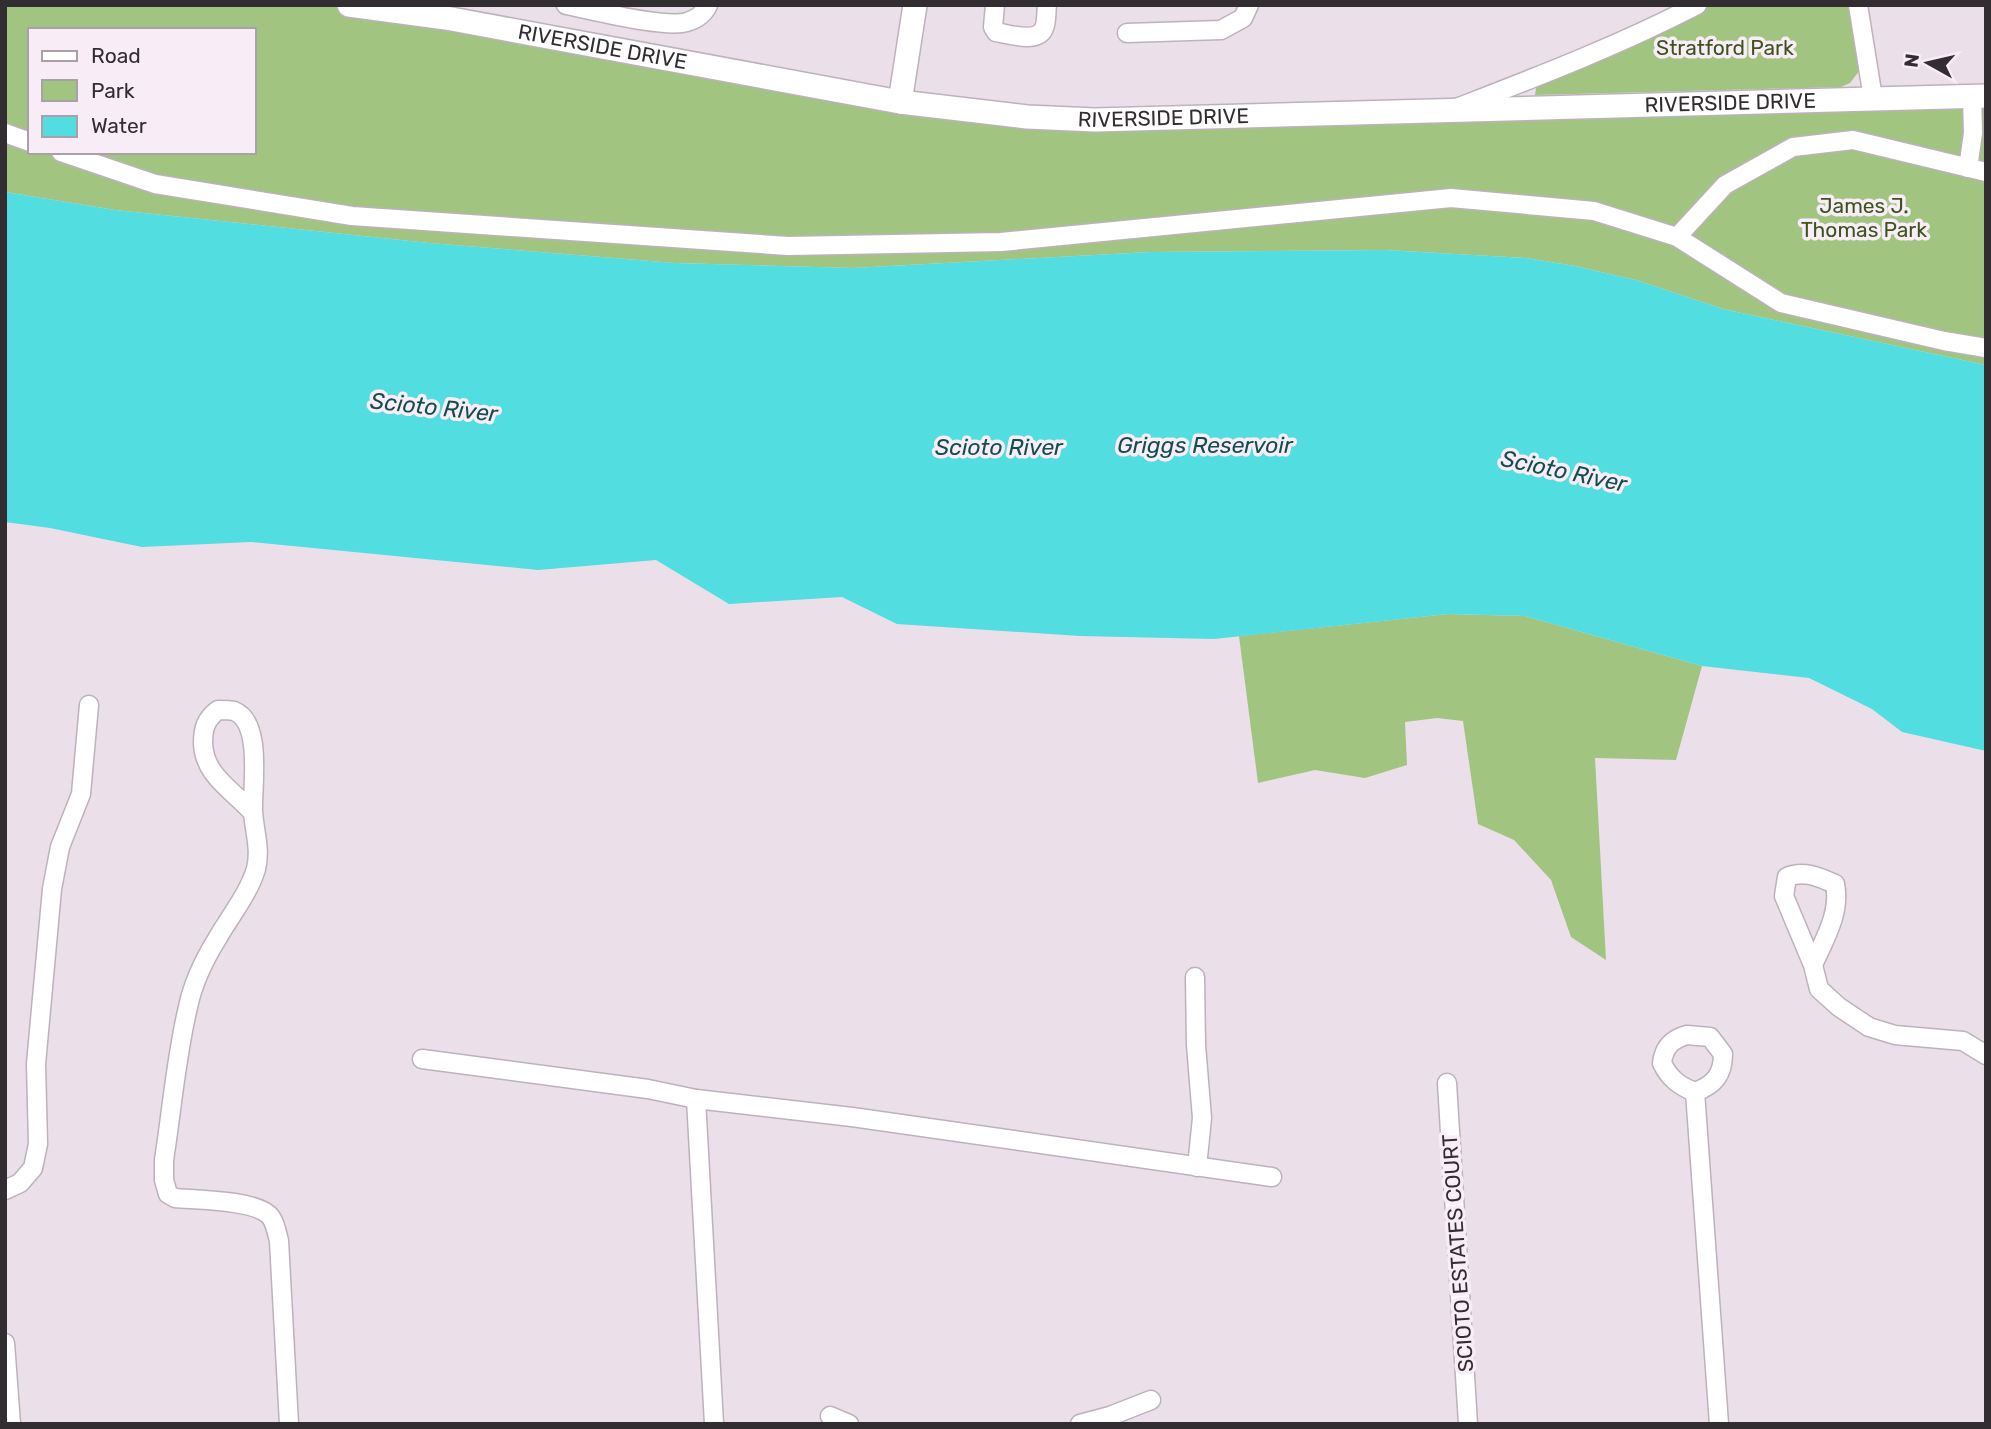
<svg xmlns="http://www.w3.org/2000/svg" width="1991" height="1429" font-family="Rubik,sans-serif">
	<style>
		.green { fill: #a2c481; fill-rule: evenodd }
		.water { fill: #52dde0 }
		.lines { fill: none; stroke-linecap: round; stroke-linejoin: round }
		.minor-casing { stroke: #bdb2bc; stroke-width: 21 }
		.major-casing { stroke: #bdb2bc; stroke-width: 26 }
		.minor { stroke: #fff; stroke-width: 18 }
		.major { stroke: #fff; stroke-width: 23 }
		.labels { text-anchor: middle; stroke-width: 7; stroke-linejoin: round; paint-order: stroke }
		.street-label { font-size: 21px; fill: #322d31; stroke: #f8ecf7 }
		.park-label { font-size: 21px; fill: #3a541c; stroke: #f8ecf7 }
		.water-label { font-size: 23px; font-style: italic; fill: #114e4f; stroke: #f8ecf7 }
	</style>
	<rect width="100%" height="100%" fill="#ebdfe9"/>
	<g class="green">
		<path d="M5 5H334L613 49 966 111 1986 96V365L1723 309 1636 280 1575 266 1526 258 1385 250 1150 252 853 268 675 263 429 243 115 210 5 192ZM30 30H254V152H30Z"/>
		<polygon points="1712,5 1852,5 1860,70 1850,83 1841,87 1535,95 1537,83"/>
		<polygon points="1448,614 1525,616 1702,666 1676,760 1595,758 1606,960 1571,937 1551,880 1514,840 1478,824 1463,721 1437,718 1405,722 1407,765 1365,778 1315,770 1258,783 1239,636"/>
	</g>
	<polygon class="water" points="5,192 115,210 429,243 675,263 853,268 1150,252 1385,250 1526,258 1575,266 1636,280 1723,309 1986,365 1986,751 1902,732 1872,709 1809,678 1702,666 1525,616 1448,614 1214,639 1080,636 897,624 842,597 729,604 656,560 538,570 251,542 142,547 50,528 5,522"/>
	<g class="lines">
		<defs>
			<g id="minor">
				<path d="M566 5C592 10 666 29 687 22 697 19 704 14 708 5"/>
				<path d="M995 5 993 27 996 32C1008 34 1038 44 1044 28 1047 22 1046 12 1047 5"/>
				<polyline points="1858,5 1873,98"/>
				<polyline points="1127,33 1221,30 1243,18 1249,5"/>
				<path d="M1459 107C1539 76 1620 45 1697 5"/>
				<polyline points="5,133 30,142"/>
				<polyline points="61,152 155,184 352,216 788,246 1001,242 1451,198 1594,211 1677,237 1781,303 1944,341 1986,348"/>
				<polyline points="1968,168 1973,133 1972,96"/>
				<polyline points="1677,237 1725,185 1793,147 1853,140 1986,172"/>
				<path d="M253 813C233 790 204 776 203 743 203 728 206 719 218 710 223 710 230 710 234 711 263 722 252 788 253 811 254 830 261 849 256 869 248 895 230 916 217 939 204 960 193 983 188 1007 176 1057 172 1109 164 1160V1180L168 1194 175 1198C197 1200 253 1200 269 1215 275 1221 277 1233 279 1241L289 1424"/>
				<path d="M1813 965C1824 940 1841 913 1835 884 1819 877 1804 870 1787 877L1784 896 1813 965 1819 989 1839 1007 1869 1027 1895 1035 1963 1041 1986 1055"/>
				<polyline points="1195,977 1196,1045 1202,1118 1197,1167"/>
				<path d="M1687 1035 1710 1037 1723 1054C1723 1075 1714 1085 1695 1092 1679 1086 1669 1078 1662 1063 1664 1047 1672 1039 1687 1035Z"/>
				<polyline points="422,1059 648,1089 696,1099 852,1117 1272,1177"/>
				<polyline points="1447,1083 1468,1424"/>
				<polyline points="1695,1092 1719,1424"/>
				<polyline points="696,1099 714,1424"/>
				<polyline points="5,1190 20,1183 33,1168 38,1144 36,1064 52,889 60,847 81,794 89,705"/>
				<polyline points="5,1343 11,1424"/>
				<polyline points="830,1416 849,1424"/>
				<polyline points="1080,1424 1110,1416 1151,1400"/>
			</g>
			<g id="major">
				<path id="s1" d="M349 5 446 18 900 102 1027 117 1095 120 1986 96"/>
				<polyline points="900,102 915,5"/>
			</g>
		</defs>
		<use href="#minor" class="minor-casing"/>
		<use href="#major" class="major-casing"/>
		<use href="#minor" class="minor"/>
		<use href="#major" class="major"/>
	</g>
	<g class="labels">
		<g class="street-label">
			<text dy="7" stroke="none"><textPath href="#s1" startOffset="257">RIVERSIDE DRIVE</textPath></text>
			<text dy="7" stroke="none"><textPath href="#s1" startOffset="1391">RIVERSIDE DRIVE</textPath></text>
			<text dy="7" stroke="none"><textPath href="#s1" startOffset="824">RIVERSIDE DRIVE</textPath></text>
			<text transform="translate(1458 1253) rotate(-94)" y="7">SCIOTO ESTATES COURT</text>
		</g>
		<g class="park-label">
			<text x="1725" y="55">Stratford Park</text>
			<text x="1864" y="213">James J.<tspan x="1864" dy="24">Thomas Park</tspan></text>
		</g>
		<g class="water-label">
			<text transform="translate(434 407) rotate(6)" y="8">Scioto River</text>
			<text x="1205" y="453">Griggs Reservoir</text>
			<text x="999" y="455">Scioto River</text>
			<text transform="translate(1564 471) rotate(12)" y="8">Scioto River</text>
		</g>
	</g>
	<rect width="1991" height="1429" fill="none" stroke="#322d31" stroke-width="14"/>
	<rect x="28" y="28" width="228" height="126" fill="#f8ecf7" stroke="#a9a0a8" stroke-width="2"/>
	<rect x="42" y="51" width="35" height="10" fill="#ffffff" stroke="#a9a0a8" stroke-width="2"/>
	<text x="91" y="63" font-size="21" fill="#322d31">Road</text>
	<rect x="42" y="80" width="35" height="21" fill="#a2c481" stroke="#a9a0a8" stroke-width="2"/>
	<text x="91" y="98" font-size="21" fill="#322d31">Park</text>
	<rect x="42" y="116" width="35" height="21" fill="#52dde0" stroke="#a9a0a8" stroke-width="2"/>
	<text x="91" y="133" font-size="21" fill="#322d31">Water</text>
	<g transform="translate(1928 63) rotate(278)" stroke="#f8ecf7" stroke-width="5" paint-order="stroke">
	<path d="M0-5L12 26L0 18L-12 26Z" fill="#322d31"/>
	<text y="-10" font-size="19" font-weight="bold" text-anchor="middle" fill="#322d31">N</text>
	</g>
</svg>
